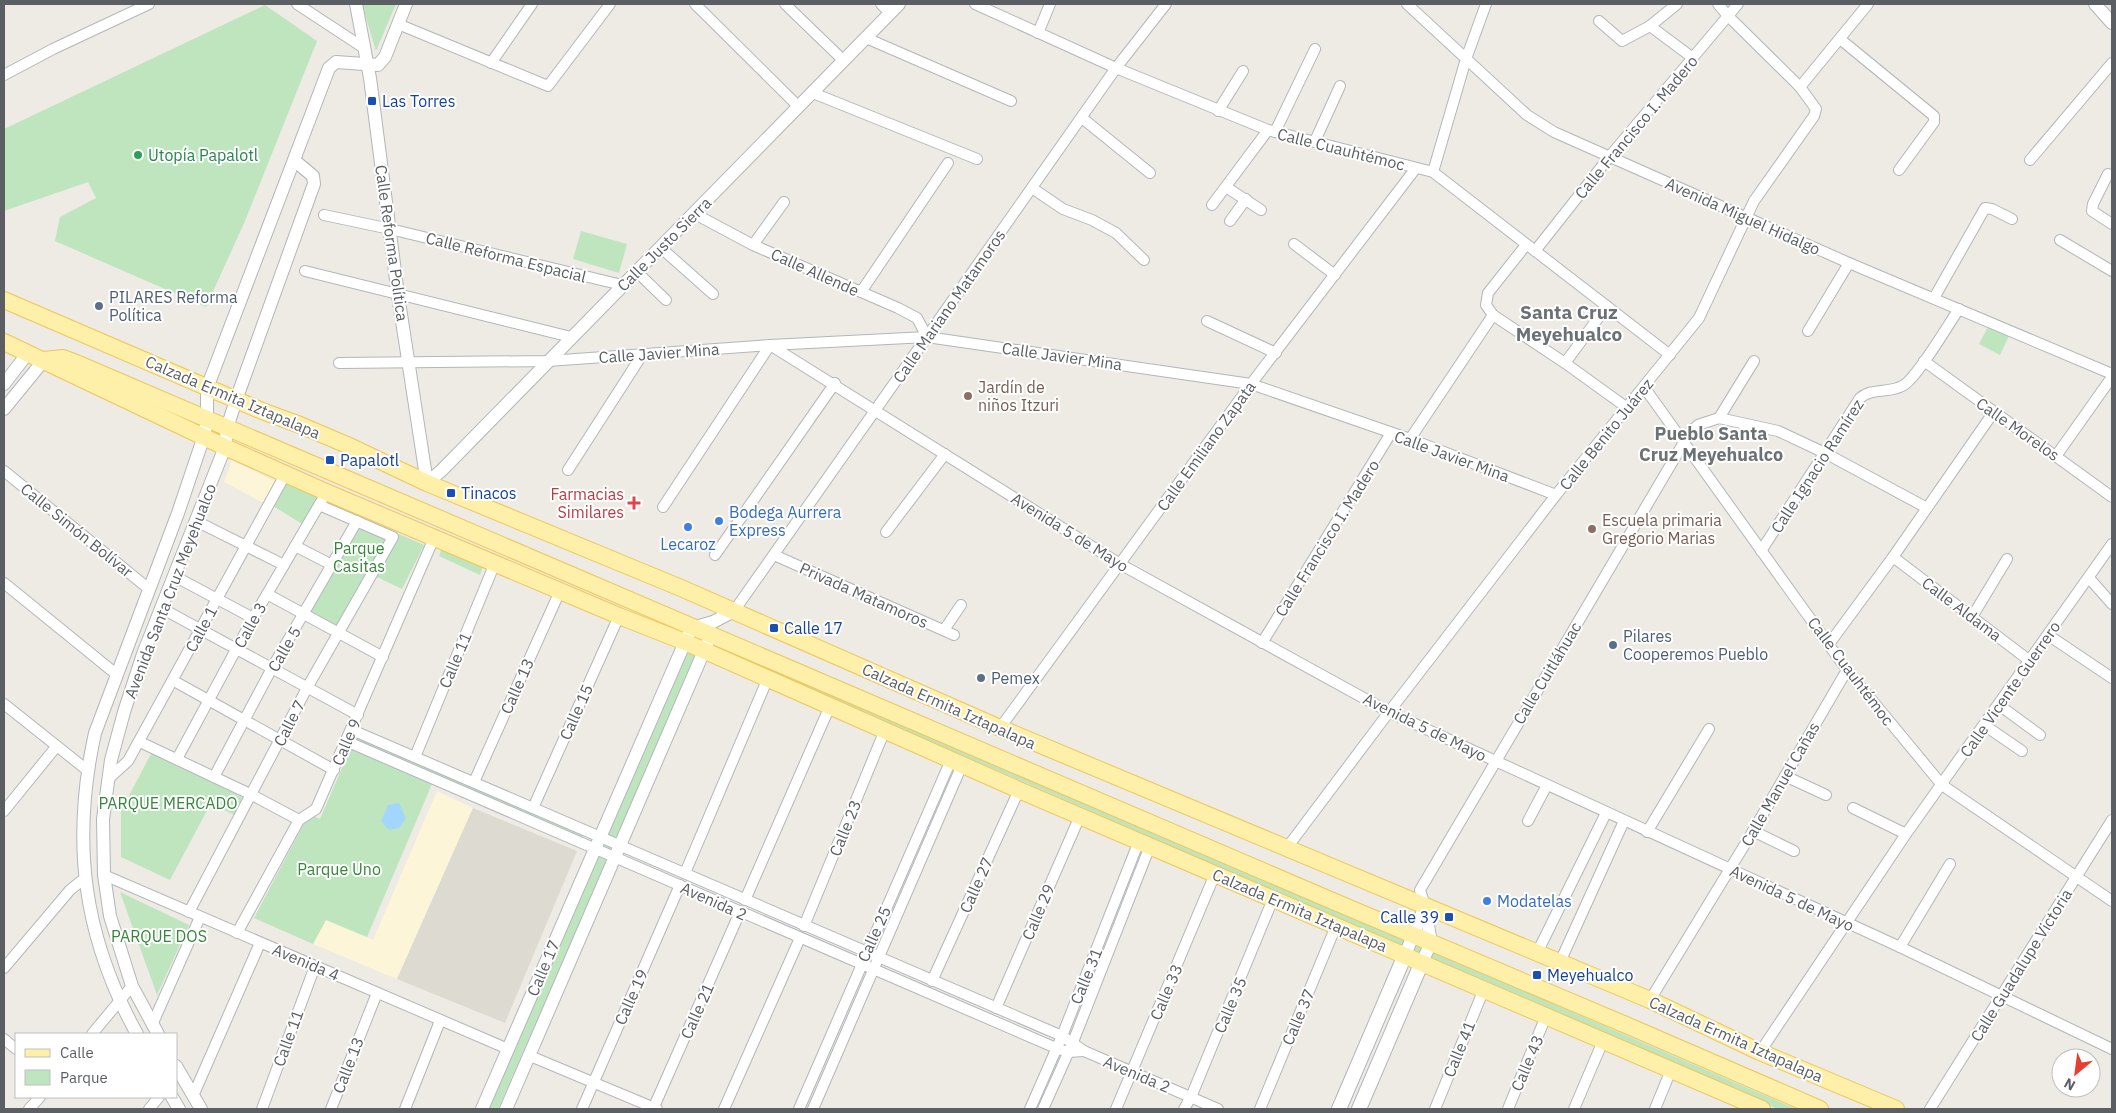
<svg xmlns="http://www.w3.org/2000/svg" width="2116" height="1113" font-family="'IBM Plex Sans',sans-serif">
	<style>
		.commercial { fill: #fdf5d8 }
		.education { fill: #dddad1 }
		.green { fill: #bfe5bf }
		.water { fill: #a3d6fe }
		.lines { fill: none; stroke-linecap: round; stroke-linejoin: round }
		.minor-casing { stroke: #b3b6ba; stroke-width: 12 }
		.tertiary-casing { stroke: #b3b6ba; stroke-width: 14 }
		.secondary-casing { stroke: #b2b6ba; stroke-width: 16 }
		.primary-casing { stroke: #efc55a; stroke-width: 18 }
		.minor { stroke: #fff; stroke-width: 10 }
		.tertiary { stroke: #fff; stroke-width: 12 }
		.secondary { stroke: #fff; stroke-width: 14 }
		.primary { stroke: #fef0a8; stroke-width: 16 }
		.transit-dot { fill: #1a4fb4; stroke: #fff; stroke-width: 2 }
		.leisure-dot { fill: #2e9e5b; stroke: #fff; stroke-width: 2 }
		.service-dot { fill: #5c6f8a; stroke: #fff; stroke-width: 2 }
		.education-dot { fill: #8d6e63; stroke: #fff; stroke-width: 2 }
		.health-dot { fill: #e0444e; stroke: #fff; stroke-width: 2 }
		.shop-dot { fill: #3f7fe0; stroke: #fff; stroke-width: 2 }
		.labels { text-anchor: middle; stroke-width: 4; stroke-linejoin: round; paint-order: stroke }
		.transit-label { font-size: 16px; fill: #164399; stroke: #fff; text-anchor: start }
		.street-label { font-size: 16px; fill: #5b5f63; stroke: #fff }
		.leisure-label { font-size: 16px; fill: #27864d; stroke: #fff; text-anchor: start }
		.service-label { font-size: 16px; fill: #4e5e75; stroke: #fff; text-anchor: start }
		.education-label { font-size: 16px; fill: #785e54; stroke: #fff; text-anchor: start }
		.health-label { font-size: 16px; fill: #be3a42; stroke: #fff; text-anchor: end }
		.shop-label { font-size: 16px; fill: #366cbe; stroke: #fff; text-anchor: start }
		.park-label { font-size: 16px; fill: #37863b; stroke: #fff }
		.neighbourhood-label { font-size: 18px; font-weight: bold; fill: #6c7175; stroke: #fff }
		.quarter-label { font-size: 19px; font-weight: bold; fill: #6c7175; stroke: #fff }
	</style>
	<rect width="100%" height="100%" fill="#edebe3"/>
	<g class="commercial">
		<polygon points="232,460 277,482 267,505 224,482"/>
		<polygon points="437,791 473,808 397,979 313,944 326,920 373,940"/>
	</g>
	<polygon class="education" points="473,808 577,851 505,1023 397,979"/>
	<g class="green">
		<polygon points="362,4 396,4 376,51"/>
		<polygon points="265,5 317,41 245,221 206,307 55,241 60,217 96,198 88,182 4,211 4,129"/>
		<polygon points="581,231 627,244 619,273 573,259"/>
		<polygon points="1988,327 2009,336 2000,355 1979,344"/>
		<polygon points="287,479 320,497 304,525 273,506"/>
		<polygon points="356,525 390,539 337,630 307,614"/>
		<polygon points="399,534 424,545 402,589 377,577"/>
		<polygon points="442,548 483,566 480,575 439,556"/>
		<polygon points="729,647 1796,1109 1778,1109 724,652"/>
		<polygon points="686,653 697,656 498,1109 485,1109"/>
		<polygon points="357,734 584,833 581,839 354,743"/>
		<polygon points="351,747 432,784 367,937 326,920 313,944 254,918 309,814 320,819"/>
		<polygon points="153,750 244,799 236,816 211,803 170,880 121,857 121,811"/>
		<polygon points="120,892 189,925 157,995"/>
	</g>
	<polygon class="water" points="399,803 406,818 399,828 389,830 381,821 388,805"/>
	<g class="lines">
		<defs>
			<g id="minor">
				<polyline points="297,4 364,48"/>
				<polyline points="695,4 798,106"/>
				<polyline points="785,4 844,61"/>
				<polyline points="881,4 890,13"/>
				<polyline points="975,4 1116,68 1268,130 1433,172 1670,355"/>
				<polyline points="1407,4 1527,115 1554,132 1849,263 2112,374"/>
				<polyline points="1718,4 1728,16 1800,87"/>
				<polyline points="1599,21 1622,41 1650,26 1693,58"/>
				<polyline points="398,24 548,86 610,4"/>
				<polyline points="1650,26 1677,4"/>
				<polyline points="1038,33 1050,4"/>
				<polyline points="866,38 1011,101"/>
				<polyline points="1840,39 1934,116 1934,122 1899,170"/>
				<polyline points="491,63 532,4"/>
				<polyline points="4,75 53,49 149,4"/>
				<polyline points="813,93 977,159"/>
				<polyline points="1218,111 1243,71"/>
				<polyline points="1082,118 1150,173"/>
				<polyline points="1275,132 1315,49"/>
				<polyline points="1315,141 1340,86"/>
				<polyline points="2030,160 2112,63"/>
				<polyline points="1433,172 1466,59 1486,4"/>
				<polyline points="2108,174 2093,204 2092,211 2112,224"/>
				<polyline points="1226,187 1261,210"/>
				<polyline points="1032,188 1063,209 1092,220 1116,233 1144,260"/>
				<polyline points="1212,205 1268,130"/>
				<polyline points="695,214 753,245 898,308 917,318 927,337"/>
				<polyline points="324,215 390,229 622,285"/>
				<polyline points="1230,221 1246,199"/>
				<polyline points="2060,240 2112,271"/>
				<polyline points="1294,244 1335,275"/>
				<polyline points="753,245 784,202"/>
				<polyline points="660,247 713,294"/>
				<polyline points="1535,251 1610,156 1738,4"/>
				<polyline points="305,271 571,337"/>
				<polyline points="636,271 666,300"/>
				<polyline points="861,292 948,163"/>
				<polyline points="1934,298 1985,208 1992,209 2012,219"/>
				<polyline points="1493,315 1565,363 1626,407"/>
				<polyline points="1207,321 1276,353"/>
				<polyline points="1808,331 1849,263"/>
				<polyline points="1924,361 2112,497"/>
				<polyline points="339,363 548,361 770,345 927,337 1251,384 1410,439 1556,495"/>
				<polyline points="1565,363 1607,306"/>
				<polyline points="1644,387 1847,670 1942,785 2112,901"/>
				<polyline points="1719,418 1754,361"/>
				<polyline points="1410,439 1493,315 1486,305 1488,293 1526,245"/>
				<polyline points="2056,456 2112,377"/>
				<polyline points="568,470 642,355"/>
				<polyline points="4,471 149,589"/>
				<polyline points="663,507 770,345 1120,564 1389,712 1900,947 2112,1049"/>
				<polyline points="196,521 284,565"/>
				<polyline points="886,532 945,454"/>
				<polyline points="295,546 332,565"/>
				<path d="M1761 551 1860 398C1873 387 1890 394 1904 385 1918 376 1948 325 1959 309"/>
				<polyline points="715,555 835,383"/>
				<polyline points="774,555 954,635"/>
				<polyline points="1893,557 2030,661"/>
				<polyline points="174,576 253,618"/>
				<polyline points="2089,578 2112,604"/>
				<polyline points="4,583 116,674"/>
				<polyline points="267,594 383,657"/>
				<polyline points="161,608 358,715"/>
				<polyline points="734,611 1116,68 1166,4"/>
				<polyline points="1972,617 2007,559"/>
				<polyline points="944,630 961,605"/>
				<polyline points="2048,635 2112,678"/>
				<polyline points="1262,643 1391,433"/>
				<polyline points="1829,644 1893,557 1993,413"/>
				<polyline points="174,681 334,770"/>
				<polyline points="4,704 87,770"/>
				<polyline points="1999,705 2040,735"/>
				<polyline points="1984,725 2022,751"/>
				<polyline points="1000,728 1251,384 1416,168"/>
				<polyline points="352,730 1062,1036 1084,1051 1218,1109"/>
				<polyline points="346,741 1056,1048 1068,1052 1084,1051"/>
				<polyline points="140,742 252,795 299,820"/>
				<polyline points="415,757 495,563"/>
				<polyline points="177,759 253,618 322,500"/>
				<polyline points="1785,776 1826,795"/>
				<polyline points="214,777 272,668 357,521"/>
				<polyline points="108,779 128,761 286,473"/>
				<polyline points="474,782 560,591"/>
				<polyline points="533,808 619,616"/>
				<polyline points="1853,808 1906,834"/>
				<polyline points="4,811 56,747"/>
				<polyline points="1528,821 1547,785"/>
				<polyline points="1753,831 1794,851"/>
				<polyline points="1647,832 1709,729"/>
				<polyline points="1286,849 1389,712 1556,495 1699,318 1754,201 1814,116 1816,109 1800,87 1868,4"/>
				<polyline points="685,873 768,678"/>
				<polyline points="104,875 508,1049"/>
				<polyline points="745,900 830,706"/>
				<polyline points="1425,906 1420,890 1690,432 1698,425 1719,418 1778,431 1825,453 1927,508"/>
				<polyline points="189,912 307,688 393,537 319,505"/>
				<polyline points="804,926 885,730"/>
				<polyline points="237,933 299,820 316,809 434,538"/>
				<polyline points="1900,947 1950,864"/>
				<polyline points="1537,953 1606,813"/>
				<polyline points="1560,962 1624,821"/>
				<polyline points="4,968 70,890 85,878"/>
				<polyline points="932,981 1019,790"/>
				<polyline points="1650,1000 1753,831 1847,670"/>
				<polyline points="996,1008 1080,816"/>
				<polyline points="152,1025 200,917"/>
				<polyline points="92,1034 132,986"/>
				<polyline points="4,1039 16,1049"/>
				<polyline points="1760,1052 1906,834 2112,544"/>
				<polyline points="530,1056 657,1109"/>
				<polyline points="193,1096 260,943"/>
				<polyline points="29,1109 40,1097"/>
				<polyline points="149,1109 159,1097"/>
				<polyline points="262,1109 315,966"/>
				<polyline points="331,1109 377,993"/>
				<polyline points="405,1109 440,1021"/>
				<polyline points="582,1109 680,885"/>
				<polyline points="653,1109 740,912"/>
				<polyline points="724,1109 800,938"/>
				<polyline points="799,1109 951,760"/>
				<polyline points="813,1109 962,765"/>
				<polyline points="1030,1109 1062,1036 1139,841"/>
				<polyline points="1043,1109 1073,1042 1150,846"/>
				<polyline points="1116,1109 1215,874"/>
				<polyline points="1184,1109 1191,1097 1273,899"/>
				<polyline points="1260,1109 1336,926"/>
				<polyline points="1435,1109 1484,989"/>
				<polyline points="1508,1109 1546,1016"/>
				<polyline points="1574,1109 1603,1041"/>
				<polyline points="1655,1109 1671,1070"/>
				<polyline points="1930,1109 2112,820"/>
			</g>
			<g id="tertiary">
				<polyline points="356,4 370,78 398,295 427,483"/>
				<polyline points="2095,4 2112,23"/>
				<polyline points="4,384 28,353"/>
				<polyline points="4,409 44,360"/>
				<polyline points="427,483 442,470 899,4"/>
				<polyline points="1405,955 1425,906"/>
				<polyline points="1422,962 1431,943 1425,906"/>
				<path d="M137 1034C83 936 71 842 95 733L178 513 204 436 207 420V388L329 68 336 62 378 65 385 57 406 4"/>
				<polyline points="158,1034 132,986 110,916 104,875 103,819 111,760 124,712 143,654 225,447 227,428 236,400 310,195 314,184 313,176 295,161"/>
				<polyline points="176,1066 201,1109"/>
				<polyline points="172,1097 179,1109"/>
				<polyline points="482,1109 685,642 692,628 713,622 734,611"/>
				<polyline points="506,1109 707,644"/>
			</g>
			<g id="secondary">
				<polyline points="1339,1109 1405,955"/>
				<polyline points="1359,1109 1422,962"/>
			</g>
			<g id="primary">
				<polyline points="4,300 262,411 300,425 347,445 427,483 681,588 1000,728 1650,1000 1760,1052 1896,1109"/>
				<polyline points="4,342 225,447 326,492 619,616 685,642 1019,790 1762,1109"/>
				<polyline points="44,360 63,358 81,365 1328,899 1633,1028 1820,1109"/>
			</g>
		</defs>
		<use href="#minor" class="minor-casing"/>
		<use href="#tertiary" class="tertiary-casing"/>
		<use href="#secondary" class="secondary-casing"/>
		<use href="#primary" class="primary-casing"/>
		<use href="#minor" class="minor"/>
		<use href="#tertiary" class="tertiary"/>
		<use href="#secondary" class="secondary"/>
		<use href="#primary" class="primary"/>
	</g>
	<g class="transit-dot">
		<rect x="367" y="96" width="10" height="10" rx="2.5"/>
		<rect x="325" y="455" width="10" height="10" rx="2.5"/>
		<rect x="446" y="488" width="10" height="10" rx="2.5"/>
		<rect x="769" y="623" width="10" height="10" rx="2.5"/>
		<rect x="1444" y="912" width="10" height="10" rx="2.5"/>
		<rect x="1532" y="970" width="10" height="10" rx="2.5"/>
	</g>
	<circle class="leisure-dot" cx="138" cy="155" r="5"/>
	<g class="service-dot">
		<circle cx="99" cy="306" r="5"/>
		<circle cx="1613" cy="645" r="5"/>
		<circle cx="981" cy="678" r="5"/>
	</g>
	<g class="education-dot">
		<circle cx="968" cy="396" r="5"/>
		<circle cx="1592" cy="529" r="5"/>
	</g>
	<path class="health-dot" d="M631.5 495.5h5v5h5v5h-5v5h-5v-5h-5v-5h5z"/>
	<g class="shop-dot">
		<circle cx="719" cy="521" r="5"/>
		<circle cx="688" cy="527" r="5"/>
		<circle cx="1487" cy="901" r="5"/>
	</g>
	<g class="labels">
		<g class="transit-label">
			<text x="382" y="107">Las Torres</text>
			<text x="340" y="466">Papalotl</text>
			<text x="461" y="499">Tinacos</text>
			<text x="784" y="634">Calle 17</text>
			<text x="1439" y="923" text-anchor="end">Calle 39</text>
			<text x="1547" y="981">Meyehualco</text>
		</g>
		<g class="street-label">
			<text transform="translate(1636 127) rotate(-50)" y="6">Calle Francisco I. Madero</text>
			<text transform="translate(1341 149) rotate(14)" y="6">Calle Cuauhtémoc</text>
			<text transform="translate(1743 216) rotate(24)" y="6">Avenida Miguel Hidalgo</text>
			<text transform="translate(392 243) rotate(82)" y="6">Calle Reforma Política</text>
			<text transform="translate(664 244) rotate(-45)" y="6">Calle Justo Sierra</text>
			<text transform="translate(506 257) rotate(14)" y="6">Calle Reforma Espacial</text>
			<text transform="translate(815 272) rotate(24)" y="6">Calle Allende</text>
			<text transform="translate(949 306) rotate(-55)" y="6">Calle Mariano Matamoros</text>
			<text transform="translate(659 353) rotate(-4)" y="6">Calle Javier Mina</text>
			<text transform="translate(1062 356) rotate(8)" y="6">Calle Javier Mina</text>
			<text transform="translate(233 397) rotate(23)" y="6">Calzada Ermita Iztapalapa</text>
			<text transform="translate(2018 429) rotate(35)" y="6">Calle Morelos</text>
			<text transform="translate(1606 434) rotate(-51)" y="6">Calle Benito Juárez</text>
			<text transform="translate(1206 446) rotate(-54)" y="6">Calle Emiliano Zapata</text>
			<text transform="translate(1452 456) rotate(20)" y="6">Calle Javier Mina</text>
			<text transform="translate(1817 466) rotate(-57)" y="6">Calle Ignacio Ramírez</text>
			<text transform="translate(77 530) rotate(39)" y="6">Calle Simón Bolívar</text>
			<text transform="translate(1070 532) rotate(32)" y="6">Avenida 5 de Mayo</text>
			<text transform="translate(1327 538) rotate(-58)" y="6">Calle Francisco I. Madero</text>
			<text transform="translate(170 591) rotate(-69)" y="6">Avenida Santa Cruz Meyehualco</text>
			<text transform="translate(864 595) rotate(24)" y="6">Privada Matamoros</text>
			<text transform="translate(1962 609) rotate(37)" y="6">Calle Aldama</text>
			<text transform="translate(250 625) rotate(-61)" y="6">Calle 3</text>
			<text transform="translate(201 629) rotate(-62)" y="6">Calle 1</text>
			<text transform="translate(284 649) rotate(-60)" y="6">Calle 5</text>
			<text transform="translate(455 660) rotate(-67)" y="6">Calle 11</text>
			<text transform="translate(1851 671) rotate(53)" y="6">Calle Cuauhtémoc</text>
			<text transform="translate(1547 673) rotate(-59)" y="6">Calle Cuitláhuac</text>
			<text transform="translate(517 686) rotate(-66)" y="6">Calle 13</text>
			<text transform="translate(2010 689) rotate(-55)" y="6">Calle Vicente Guerrero</text>
			<text transform="translate(949 706) rotate(24)" y="6">Calzada Ermita Iztapalapa</text>
			<text transform="translate(576 712) rotate(-66)" y="6">Calle 15</text>
			<text transform="translate(289 723) rotate(-63)" y="6">Calle 7</text>
			<text transform="translate(1425 727) rotate(26)" y="6">Avenida 5 de Mayo</text>
			<text transform="translate(346 742) rotate(-67)" y="6">Calle 9</text>
			<text transform="translate(1780 784) rotate(-60)" y="6">Calle Manuel Cañas</text>
			<text transform="translate(845 828) rotate(-68)" y="6">Calle 23</text>
			<text transform="translate(976 885) rotate(-66)" y="6">Calle 27</text>
			<text transform="translate(1792 898) rotate(25)" y="6">Avenida 5 de Mayo</text>
			<text transform="translate(714 901) rotate(24)" y="6">Avenida 2</text>
			<text transform="translate(1300 910) rotate(23)" y="6">Calzada Ermita Iztapalapa</text>
			<text transform="translate(1038 912) rotate(-67)" y="6">Calle 29</text>
			<text transform="translate(874 934) rotate(-66)" y="6">Calle 25</text>
			<text transform="translate(306 962) rotate(23)" y="6">Avenida 4</text>
			<text transform="translate(2021 965) rotate(-58)" y="6">Calle Guadalupe Victoria</text>
			<text transform="translate(543 968) rotate(-67)" y="6">Calle 17</text>
			<text transform="translate(1086 976) rotate(-68)" y="6">Calle 31</text>
			<text transform="translate(1166 992) rotate(-67)" y="6">Calle 33</text>
			<text transform="translate(631 997) rotate(-66)" y="6">Calle 19</text>
			<text transform="translate(1230 1005) rotate(-67)" y="6">Calle 35</text>
			<text transform="translate(697 1011) rotate(-66)" y="6">Calle 21</text>
			<text transform="translate(1298 1017) rotate(-67)" y="6">Calle 37</text>
			<text transform="translate(288 1038) rotate(-70)" y="6">Calle 11</text>
			<text transform="translate(1736 1039) rotate(24)" y="6">Calzada Ermita Iztapalapa</text>
			<text transform="translate(1459 1049) rotate(-68)" y="6">Calle 41</text>
			<text transform="translate(1527 1063) rotate(-67)" y="6">Calle 43</text>
			<text transform="translate(348 1065) rotate(-69)" y="6">Calle 13</text>
			<text transform="translate(1137 1074) rotate(23)" y="6">Avenida 2</text>
		</g>
		<g class="leisure-label">
			<text x="148" y="161">Utopía Papalotl</text>
		</g>
		<g class="service-label">
			<text x="109" y="303">PILARES Reforma<tspan x="109" dy="18">Política</tspan></text>
			<text x="1623" y="642">Pilares<tspan x="1623" dy="18">Cooperemos Pueblo</tspan></text>
			<text x="991" y="684">Pemex</text>
		</g>
		<g class="education-label">
			<text x="978" y="393">Jardín de<tspan x="978" dy="18">niños Itzuri</tspan></text>
			<text x="1602" y="526">Escuela primaria<tspan x="1602" dy="18">Gregorio Marias</tspan></text>
		</g>
		<g class="health-label">
			<text x="624" y="500">Farmacias<tspan x="624" dy="18">Similares</tspan></text>
		</g>
		<g class="shop-label">
			<text x="729" y="518">Bodega Aurrera<tspan x="729" dy="18">Express</tspan></text>
			<text x="688" y="550" text-anchor="middle">Lecaroz</text>
			<text x="1497" y="907">Modatelas</text>
		</g>
		<g class="park-label">
			<text x="359" y="554">Parque<tspan x="359" dy="18">Casitas</tspan></text>
			<text x="168" y="809">PARQUE MERCADO</text>
			<text x="339" y="875">Parque Uno</text>
			<text x="159" y="942">PARQUE DOS</text>
		</g>
		<g class="neighbourhood-label">
			<text x="1711" y="440">Pueblo Santa<tspan x="1711" dy="21">Cruz Meyehualco</tspan></text>
		</g>
		<g class="quarter-label">
			<text x="1569" y="319">Santa Cruz<tspan x="1569" dy="22">Meyehualco</tspan></text>
		</g>
	</g>
	<rect width="2116" height="1113" fill="none" stroke="#5b5f63" stroke-width="10"/>
	<rect x="15" y="1033" width="162" height="65" fill="#ffffff" stroke="#bdbfc1"/>
	<rect x="25" y="1049" width="25" height="8" fill="#fef0a8" stroke="#bdbfc1"/>
	<text x="60" y="1058" font-size="15" fill="#5b5f63">Calle</text>
	<rect x="25" y="1070" width="25" height="15" fill="#bfe5bf" stroke="#bdbfc1"/>
	<text x="60" y="1083" font-size="15" fill="#5b5f63">Parque</text>
	<g transform="translate(2076 1073) rotate(209)"><circle r="24" fill="#ffffff" stroke="#bdbfc1"/>
	<path d="M0-4L9 19L0 12L-9 19Z" fill="#e63e30"/>
	<text y="-8" font-size="14" font-weight="bold" text-anchor="middle" fill="#5b5f63">N</text>
	</g>
</svg>
